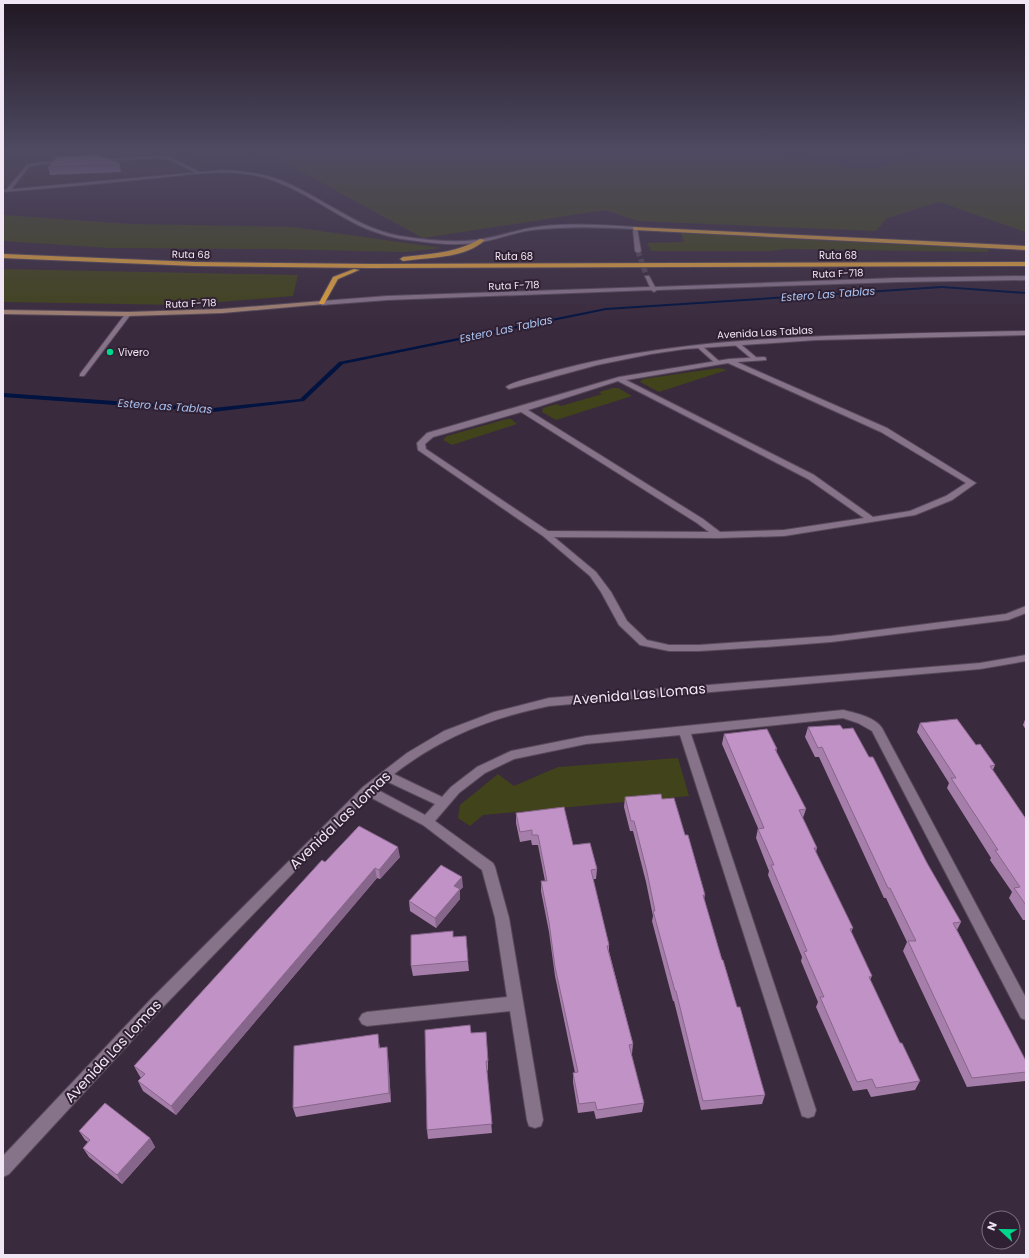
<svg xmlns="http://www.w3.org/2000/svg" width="1029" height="1258" font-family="Poppins,sans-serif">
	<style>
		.industrial { fill: #463238 }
		.green { fill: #41431b }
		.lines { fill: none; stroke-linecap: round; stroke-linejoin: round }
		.stream { fill: #011441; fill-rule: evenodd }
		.tertiary-tunnel { stroke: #554658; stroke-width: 5.5; stroke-dasharray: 5.5 3; stroke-linecap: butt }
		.service-casing { stroke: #57495a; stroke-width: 2 }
		.minor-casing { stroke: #57495a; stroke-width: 2 }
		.tertiary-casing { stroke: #57495a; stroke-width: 2 }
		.secondary-casing { stroke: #57495a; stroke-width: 2 }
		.motorway-casing { stroke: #57495a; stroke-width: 2 }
		.service { fill: #867289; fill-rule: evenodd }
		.minor { fill: #867289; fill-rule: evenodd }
		.tertiary { fill: #867289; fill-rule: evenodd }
		.secondary { fill: #a28172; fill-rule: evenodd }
		.motorway { fill: #e5a43d; fill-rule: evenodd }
		.wall { fill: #a67eaa }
		.shaded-wall { fill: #87668b }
		.building { fill: #c192c6; stroke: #87668b }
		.poi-dot { fill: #00d98c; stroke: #302033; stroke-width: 1.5 }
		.labels { text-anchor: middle; stroke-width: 4; stroke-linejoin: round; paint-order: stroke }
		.far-street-label { font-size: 10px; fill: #f1e6f3; stroke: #302033 }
		.far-poi-label { font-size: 10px; fill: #f1e6f3; stroke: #302033; text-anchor: start }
		.far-water-label { font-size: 11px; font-style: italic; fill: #aac4f2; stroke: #302033 }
		.near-street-label { font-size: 14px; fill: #f1e6f3; stroke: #302033 }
	</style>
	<rect width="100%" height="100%" fill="#3a2a3d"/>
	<polygon class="industrial" points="3,152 184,152 212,169 3,186"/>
	<g class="green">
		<polygon points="265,152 774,152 856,169 881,167 929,152 1026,152 1026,232 939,202 887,218 876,231 638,221 605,210 423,238"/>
		<polygon points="3,215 130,224 292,227 442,248 406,252 276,249 110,248 3,241"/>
		<polygon points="681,233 989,249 988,252 786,249 770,251 651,251 647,243 684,242"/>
		<polygon points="3,269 298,275 293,296 183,305 3,302"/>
		<polygon points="719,368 727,370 659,392 640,382 643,379"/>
		<polygon points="613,388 618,388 632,396 556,420 542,412 543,408 557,404 561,406 602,394 599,392"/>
		<polygon points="507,419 511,419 517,424 452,445 443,440 447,436"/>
		<polygon points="678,758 689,796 483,815 470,826 458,818 460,805 498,774 514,786 558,767"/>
	</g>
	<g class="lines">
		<polygon class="stream" points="942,286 1026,292 1026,294 942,288 606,310 343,364 304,401 213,412 3,397 3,393 213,408 300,399 339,362 606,308"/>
		<polyline class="tertiary-tunnel" points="638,251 647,277"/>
		<defs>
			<g id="service">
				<polygon points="161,156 172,158 201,173 198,174 170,160 161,158 96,161 94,160"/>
				<polygon points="66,161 67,163 42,164 29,167 10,191 6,190 27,165 42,162"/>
				<polygon points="126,313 131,314 84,376 80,376 80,374"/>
				<polygon points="734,342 738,342 757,358 757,360 753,360 734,344"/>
				<polygon points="697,345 701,345 720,362 720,364 716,364 697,347"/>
			</g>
			<g id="minor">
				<path d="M1026 331V335L816 340 685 349 651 354 597 365 509 389 506 387C513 381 543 375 554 371 643 347 734 340 826 336 893 334 959 332 1026 331Z"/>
				<path d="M764 357 766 358V360L737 362 887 428 976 483 952 500 915 515 784 536 718 538 554 537 596 572 611 592 627 621 647 640 669 645H699L831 636 1006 614 1026 606V613L1008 620 831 642 766 647 699 651H669L640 645 619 625 601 592 590 576 543 536 418 450 417 443 427 433 619 377 729 359ZM728 363 881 432 966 483 946 496 910 511 873 517 814 475 626 380ZM618 381 808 479 864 518 784 530 720 532 703 519 528 410ZM521 412 697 523 709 532 548 531 426 449 425 444 433 437Z"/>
				<path d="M1026 655V661L980 669 549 706C490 718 442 737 394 774L442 797 451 787 477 767 511 751 586 736 843 710C855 713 875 717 882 728L1026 998V1020L1021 1018 872 731 858 723 843 718 691 734 816 1110 814 1116 808 1118 802 1116 680 735 586 744 514 759 485 773 459 793 435 821 493 863 495 867 509 918 543 1120 541 1126 535 1128 529 1126 527 1120 510 1011 367 1026 362 1024 359 1019 362 1014 367 1012 507 997 495 918 482 870 423 825 368 796 161 1009 9 1174 3 1177V1156L151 999 363 787 407 753 444 731 494 712 549 698 980 663ZM386 781 435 804 425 815 376 789Z"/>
			</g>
			<g id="tertiary">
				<path d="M223 170C243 171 261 173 280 180 321 196 356 228 400 236 425 240 451 243 476 240 499 237 521 228 544 226 574 223 605 225 635 227L637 228 641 251 638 253 635 251 633 229C599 227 566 226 532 230 515 232 499 239 482 242 460 246 438 244 417 241 396 239 377 234 358 225 326 209 296 186 262 177 224 167 183 176 145 179 98 184 50 188 3 192V190Z"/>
				<polygon points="645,276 649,276 655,287 897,278 1026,276 1026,280 897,282 657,290 654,292 651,290 387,300 322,305 319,303 322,301 387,296 650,287"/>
			</g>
			<polygon id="secondary" points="322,301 324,302 324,304 222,313 128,316 3,314 3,310 128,312 222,309"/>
			<g id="motorway">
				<polygon points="633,227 1026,246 1026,250 635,230 633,229"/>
				<path d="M480 239 485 240C465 259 429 257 403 261L400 259 403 257C430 254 456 253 480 239Z"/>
				<polygon points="3,254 195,262 371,264 1026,262 1026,266 371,268 195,266 3,258"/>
				<polygon points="354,269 359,270 338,279 324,304 320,304 319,303 333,277"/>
			</g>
		</defs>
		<use href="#service" class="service-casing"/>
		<use href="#minor" class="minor-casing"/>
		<use href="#tertiary" class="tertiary-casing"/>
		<use href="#secondary" class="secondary-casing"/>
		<use href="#motorway" class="motorway-casing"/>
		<use href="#service" class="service"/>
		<use href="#minor" class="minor"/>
		<use href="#tertiary" class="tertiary"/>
		<use href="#secondary" class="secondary"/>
		<use href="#motorway" class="motorway"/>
	</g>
	<g class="wall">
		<polygon points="119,163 121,172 50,175 48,167"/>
		<polygon points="1026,717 1026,730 1023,725"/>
		<polygon points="920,723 976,745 995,765 993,770 1026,819 1026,920 1023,920 1009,898 1012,892 990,860 991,858 947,788 949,783 917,732"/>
		<polygon points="808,727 843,729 869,757 927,863 961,922 957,930 1026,1061 1026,1079 1025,1081 967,1087 903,951 907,942 886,898 884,898 819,757 815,757 805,737"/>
		<polygon points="724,734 777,749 776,752 806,809 803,818 817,848 816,852 853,928 851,932 872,976 870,980 900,1043 920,1081 915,1090 871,1097 867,1089 853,1091 816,1007 818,1002 801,961 802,957 768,875 769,871 756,838 758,828 722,744"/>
		<polygon points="625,797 662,799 685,835 705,895 704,899 722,960 737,1007 765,1095 762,1104 701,1110 674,1001 673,1001 652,921 653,916 646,882 633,831 630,831 624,807"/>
		<polygon points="516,813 573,845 597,869 596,879 593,879 609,945 609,951 633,1044 632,1054 631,1054 644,1103 642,1112 596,1119 594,1111 578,1113 573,1082 573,1073 575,1073 555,976 549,932 541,891 541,881 545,881 538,845 532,845 531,840 520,842 516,823"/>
		<polygon points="400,857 380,879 377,878 176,1115 143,1091 138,1081 141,1078 139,1075 134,1066 325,862"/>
		<polygon points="463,887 460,890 460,899 436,928 410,911 409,901"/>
		<polygon points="453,931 453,937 468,961 469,971 413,976 411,966"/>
		<polygon points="471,1033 488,1061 488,1070 487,1071 492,1133 428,1139 427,1130"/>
		<polygon points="379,1043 380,1048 388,1056 391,1102 296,1117 293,1108"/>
		<polygon points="79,1131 150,1138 155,1147 122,1184 89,1157 83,1148 88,1142 85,1140"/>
	</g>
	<g class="shaded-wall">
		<polygon points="398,847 400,857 380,879 379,870"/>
		<polygon points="375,868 377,878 176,1115 171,1106"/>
		<polygon points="462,877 463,887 460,890 460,899 436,928 435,918 454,886"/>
		<polygon points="387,1047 388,1056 391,1102 389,1093"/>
		<polygon points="150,1138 155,1147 122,1184 117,1175"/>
	</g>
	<g class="building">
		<polygon points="96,155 119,163 119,164 48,167 57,157"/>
		<polygon points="957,719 976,745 980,744 995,765 990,766 1026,819 1026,905 1014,888 1020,887 995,850 998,850 951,778 956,778 920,723"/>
		<polygon points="840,725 843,729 853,728 869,757 873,757 927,863 961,922 953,923 1026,1061 1026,1072 972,1078 908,941 916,941 890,888 888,888 822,747 818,748 808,727"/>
		<polygon points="767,729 777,749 775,749 806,809 799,810 817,848 814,848 853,928 850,929 872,976 869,977 900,1043 902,1043 920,1081 876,1088 872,1079 857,1082 820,997 824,997 804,952 807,951 771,865 774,865 758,829 764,828 724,734"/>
		<polygon points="661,794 662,799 674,798 685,835 688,835 705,895 703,895 722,960 723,960 737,1007 740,1007 765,1095 703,1101 676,991 675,991 653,911 655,911 647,872 634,821 631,821 625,797"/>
		<polygon points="564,807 573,845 590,843 597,869 591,870 609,945 607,946 633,1044 629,1045 644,1103 597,1110 595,1102 579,1104 573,1073 578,1072 555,967 549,922 541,881 547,881 538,835 532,835 532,830 520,832 516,813"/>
		<polygon points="359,826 398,847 379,870 375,868 171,1106 138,1081 145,1074 134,1066 322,860 325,862"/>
		<polygon points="441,865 462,877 454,886 460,889 435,918 409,901"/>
		<polygon points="453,931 453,937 466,936 468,961 411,966 411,935"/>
		<polygon points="470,1025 471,1033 486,1032 488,1061 486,1061 492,1124 427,1130 425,1030"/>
		<polygon points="378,1034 379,1048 387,1047 389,1093 293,1108 294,1046"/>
		<polygon points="105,1103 150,1138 117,1175 83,1148 90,1140 79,1131"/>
	</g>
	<linearGradient id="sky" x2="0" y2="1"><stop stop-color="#201722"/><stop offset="0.46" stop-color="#4f4a62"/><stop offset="1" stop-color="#4f4a62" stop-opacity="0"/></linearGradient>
	<rect width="1029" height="328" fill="url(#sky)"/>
	<circle class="poi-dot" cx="110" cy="352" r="4"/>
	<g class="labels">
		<g class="far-street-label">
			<text transform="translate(191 254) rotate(1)" y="4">Ruta 68</text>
			<text x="838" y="259">Ruta 68</text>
			<text x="514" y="260">Ruta 68</text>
			<text transform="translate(838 273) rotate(-2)" y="4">Ruta F-718</text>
			<text transform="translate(514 285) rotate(-2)" y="4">Ruta F-718</text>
			<text transform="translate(191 303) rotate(-2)" y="4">Ruta F-718</text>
			<text transform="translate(765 332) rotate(-3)" y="4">Avenida Las Tablas</text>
		</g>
		<g class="far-poi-label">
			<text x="118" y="356">Vivero</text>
		</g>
		<g class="far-water-label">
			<text transform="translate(828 294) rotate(-4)" y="4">Estero Las Tablas</text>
			<text transform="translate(506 329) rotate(-12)" y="4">Estero Las Tablas</text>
			<text transform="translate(165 406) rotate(4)" y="4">Estero Las Tablas</text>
		</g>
		<g class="near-street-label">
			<text transform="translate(639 694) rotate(-5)" y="5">Avenida Las Lomas</text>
			<text transform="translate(340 820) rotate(-44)" y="5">Avenida Las Lomas</text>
			<text transform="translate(113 1051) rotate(-47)" y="5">Avenida Las Lomas</text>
		</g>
	</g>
	<rect width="1029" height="1258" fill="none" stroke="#f1e6f3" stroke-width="8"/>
	<g transform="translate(1001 1230) rotate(292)"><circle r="19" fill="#302033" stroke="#7d6f80"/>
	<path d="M0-3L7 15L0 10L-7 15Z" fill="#00d98c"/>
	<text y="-6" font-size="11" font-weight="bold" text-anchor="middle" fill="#f1e6f3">N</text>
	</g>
</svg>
